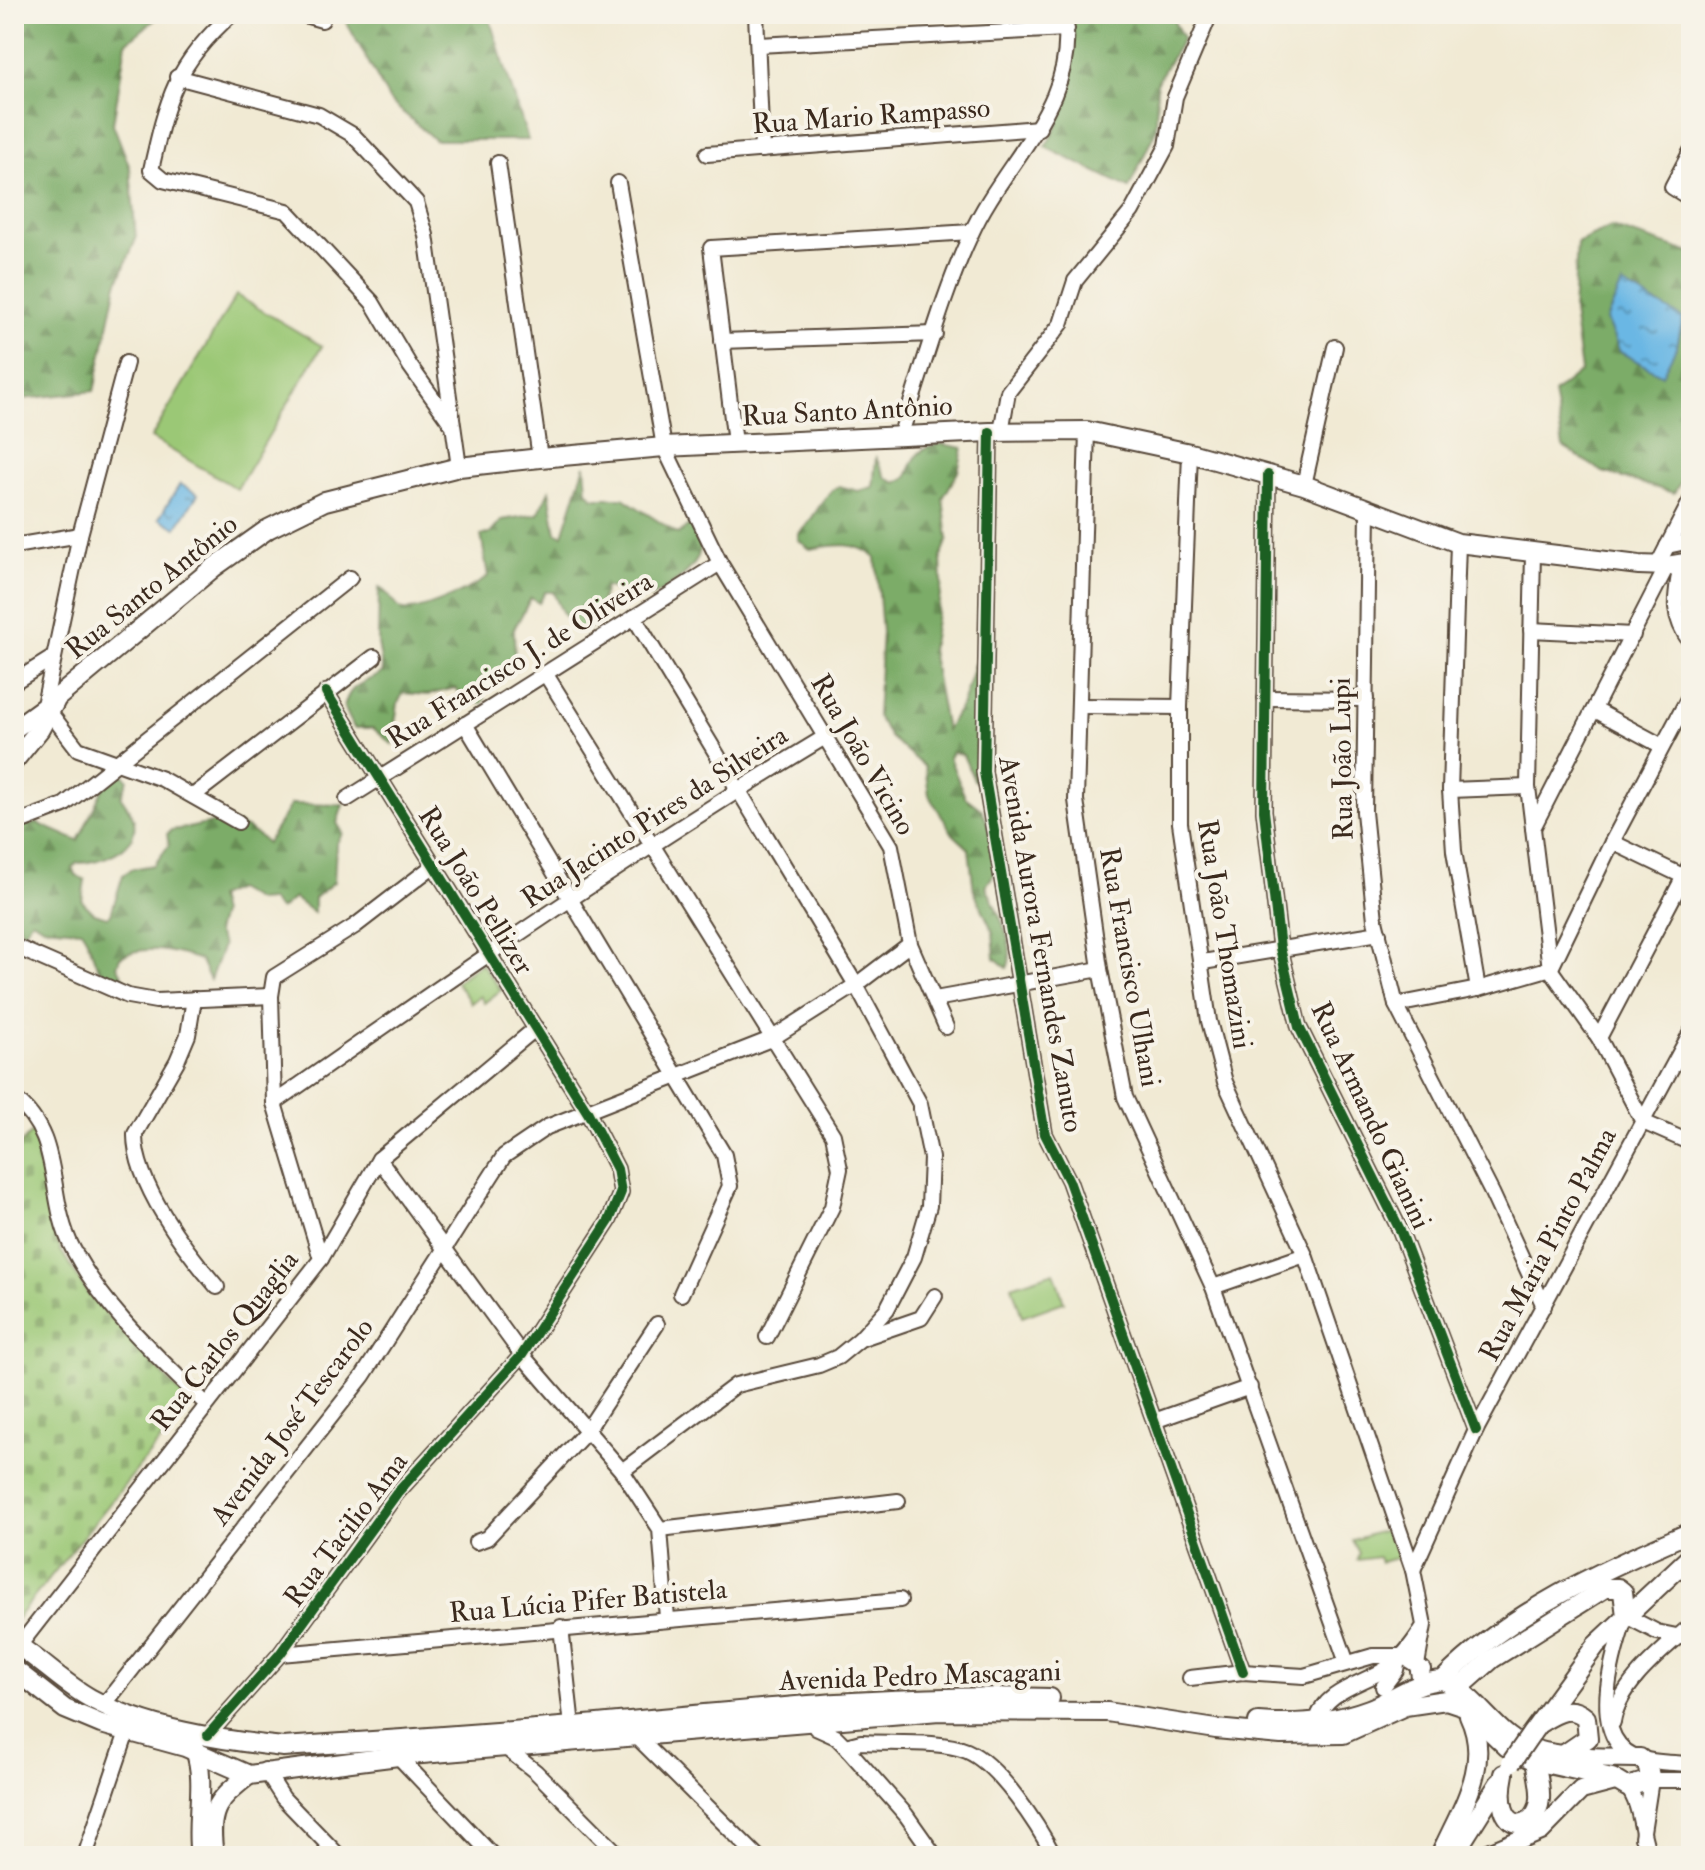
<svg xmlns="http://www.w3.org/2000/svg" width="1705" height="1870" font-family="'IM FELL Double Pica',serif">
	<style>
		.green { fill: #9bc876; stroke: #6b794a; stroke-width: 2 }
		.forest { fill: url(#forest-firs); stroke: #5c6b42; stroke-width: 2 }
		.cemetery { fill: url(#cemetery-stones); stroke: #6b794a; stroke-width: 2 }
		.water { fill: url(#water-ripples); stroke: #527081; stroke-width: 2 }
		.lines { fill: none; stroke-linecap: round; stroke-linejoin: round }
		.minor-casing { stroke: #564739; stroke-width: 18 }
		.major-casing { stroke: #564739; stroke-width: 22 }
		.minor { stroke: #fff; stroke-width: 14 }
		.major { stroke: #fff; stroke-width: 18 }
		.major-bridge-casing { stroke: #564739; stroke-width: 22; stroke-linecap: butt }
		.major-bridge { stroke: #fff; stroke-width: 18 }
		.cycleway-casing { stroke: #f7f3e8; stroke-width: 15 }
		.cycleway { stroke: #1b5e20; stroke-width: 10 }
		.labels { text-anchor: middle; stroke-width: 8; stroke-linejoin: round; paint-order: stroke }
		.street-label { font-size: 28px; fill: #3b2a1e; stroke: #f7f3e8 }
	</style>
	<defs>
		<pattern id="forest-firs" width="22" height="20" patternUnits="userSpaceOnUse" patternTransform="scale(2)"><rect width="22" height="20" fill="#7cac67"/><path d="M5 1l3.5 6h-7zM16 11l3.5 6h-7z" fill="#678c54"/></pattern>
		<pattern id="cemetery-stones" width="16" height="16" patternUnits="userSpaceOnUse" patternTransform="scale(2)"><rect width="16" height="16" fill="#9bc876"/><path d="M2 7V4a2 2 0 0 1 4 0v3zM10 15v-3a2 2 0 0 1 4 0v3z" fill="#80a360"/></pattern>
		<pattern id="water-ripples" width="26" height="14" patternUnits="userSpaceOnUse" patternTransform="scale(2)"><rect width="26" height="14" fill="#6ab7e4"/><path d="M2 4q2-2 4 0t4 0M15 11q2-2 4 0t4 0" fill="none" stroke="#5895b8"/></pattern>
	</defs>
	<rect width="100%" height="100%" fill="#f7f3e8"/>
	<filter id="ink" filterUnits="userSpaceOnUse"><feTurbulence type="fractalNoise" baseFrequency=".0125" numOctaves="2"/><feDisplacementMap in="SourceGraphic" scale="16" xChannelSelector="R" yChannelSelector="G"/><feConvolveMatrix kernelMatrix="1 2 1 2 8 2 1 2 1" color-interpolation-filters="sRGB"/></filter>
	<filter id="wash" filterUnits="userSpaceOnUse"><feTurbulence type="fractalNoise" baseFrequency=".006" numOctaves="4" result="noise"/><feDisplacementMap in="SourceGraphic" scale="32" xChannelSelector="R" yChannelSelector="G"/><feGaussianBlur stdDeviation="1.8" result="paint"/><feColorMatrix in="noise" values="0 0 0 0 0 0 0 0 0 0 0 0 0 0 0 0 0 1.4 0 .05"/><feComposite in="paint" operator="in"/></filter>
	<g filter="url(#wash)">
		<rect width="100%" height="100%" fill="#f1ead4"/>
		<g class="green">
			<polygon points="236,295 322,346 237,489 151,438"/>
			<polygon points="481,963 501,990 484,1003 480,996 471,1003 456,982"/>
			<polygon points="1054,1272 1064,1302 1022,1317 1012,1286"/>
			<polygon points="1389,1529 1401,1557 1380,1562 1378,1557 1357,1560 1359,1553 1352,1540"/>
		</g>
		<g class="forest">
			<polygon points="14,14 162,14 126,43 113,124 130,168 136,239 117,284 94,391 14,400"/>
			<polygon points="342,14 488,14 528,140 435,140 390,101"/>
			<polygon points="1067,14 1170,14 1183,38 1157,82 1156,130 1129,188 1045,147 1058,125"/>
			<polygon points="1611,227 1691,253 1691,463 1674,493 1603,472 1563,447 1554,393 1581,371 1573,312 1577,243"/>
			<path d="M942 444 963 448 958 472 943 498 948 539 941 557 942 583 931 650 946 730 962 704 974 665 977 670V747L981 785 974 780 963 755 953 752 949 757 965 797 982 810 987 822 998 868 986 886C995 908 1018 945 1007 968L995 958 993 932 974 891 969 849 953 834 929 795 925 767 890 737 877 716 882 632 876 558C856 540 833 545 810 549L798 540 799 533C816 519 819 498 839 486L858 491 873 487 876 458 886 478 896 483 907 477C915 455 918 448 942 444Z"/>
			<path d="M585 465 587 491 593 498H623L678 534 695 520 707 529C698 540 703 553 694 564 683 578 654 602 634 598 623 596 617 587 605 587L595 623 584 632C566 627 560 607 553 592H545L539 603 531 598 514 629 515 670H501L481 676 478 687 485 698 482 703H470L455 688 428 695 403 693 398 703 392 744 373 728H354L344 707C350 682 365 684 383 672L378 643 379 588C391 593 391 604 401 609 413 616 480 586 488 576L481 535 490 534 502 520 538 514 549 491 556 533 563 535Z"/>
			<path d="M113 774H123L128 780 121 797C125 804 133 813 134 821 139 850 99 863 77 863L73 868 76 875 85 880 82 901 94 913 107 917 111 914 123 875 132 869 154 865 169 845 167 834 171 830C212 827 229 808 267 843L291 804 343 805 337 823 343 833 336 844 334 882 314 898V913L294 898 280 910 270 900 257 901 236 889 217 897 221 914 216 932 223 945 210 980 200 960C174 951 146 944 120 957L117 966 127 983C84 973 102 959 81 930L43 927 32 920 23 933 14 912V828L37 823 78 841 106 782Z"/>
		</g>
		<polygon class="cemetery" points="34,1130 60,1249 88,1294 190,1404 14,1622 14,1151"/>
		<g class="water">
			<polygon points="1622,284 1683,318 1677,346 1662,375 1620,352 1606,320"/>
			<polygon points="180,484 198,494 176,528 159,518"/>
		</g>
	</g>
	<g filter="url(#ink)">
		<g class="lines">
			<defs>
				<g id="minor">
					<path d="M232 14C175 64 167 99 151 170L163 180 287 211 372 302 410 366 450 422"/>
					<polyline points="301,14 322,20"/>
					<polyline points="756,14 762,150"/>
					<polyline points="1684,14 1691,19"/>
					<polyline points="758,45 1067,29"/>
					<polyline points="177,77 319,115 353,135 416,202 426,235 459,467"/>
					<polyline points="1691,151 1672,187 1691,199"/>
					<polyline points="707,154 1039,128"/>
					<polyline points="498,163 540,458"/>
					<polyline points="618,183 664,447 720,563 891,846 910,944 946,1027"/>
					<polyline points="722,341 935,334"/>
					<polyline points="126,363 80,535 44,705 78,749 162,779 238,822"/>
					<polyline points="1087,431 1076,800 1100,969 1125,1097 1213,1287 1347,1663"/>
					<polyline points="990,432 984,772 1045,1134 1069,1181 1243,1672"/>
					<polyline points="1001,432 1008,392 1061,324 1075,281 1132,211 1167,146 1175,97 1210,14"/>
					<path d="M900 436C923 370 941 298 971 234 1003 161 1081 102 1064 14"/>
					<polyline points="735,443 711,248 971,232"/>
					<polyline points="1190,453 1180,707 1180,823 1209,1021 1225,1082 1305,1255 1413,1570 1424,1625 1417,1665 1420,1682"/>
					<polyline points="1268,475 1264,811 1280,948 1299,1027 1400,1230 1476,1430"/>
					<polyline points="1304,485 1335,347"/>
					<polyline points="1368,509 1364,812 1375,920 1396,1005 1492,1193 1544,1306"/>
					<polyline points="1458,543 1450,790 1454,851 1478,989"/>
					<polyline points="14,546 80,535"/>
					<polyline points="1667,546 1691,541"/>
					<polyline points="1533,553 1528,787 1550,969 1599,1038 1643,1122 1691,1143"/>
					<path d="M1681 564C1675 597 1670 615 1691 643"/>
					<polyline points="1657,566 1691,500"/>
					<polyline points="1531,630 1633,635"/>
					<polyline points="545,673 833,1135 840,1169 832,1207 767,1337"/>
					<polyline points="14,682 54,657"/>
					<polyline points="1265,698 1366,699"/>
					<polyline points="1081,706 1180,707"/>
					<polyline points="1595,710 1662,746"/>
					<polyline points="465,724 724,1155 730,1186 681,1294"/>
					<polyline points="1450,790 1528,787"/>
					<polyline points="193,796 374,657"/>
					<polyline points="347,799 720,563"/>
					<polyline points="14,824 64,805 350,578"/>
					<polyline points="1533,828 1667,566"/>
					<polyline points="1612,842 1691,880"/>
					<polyline points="14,946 128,996 156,1001 271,996"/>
					<polyline points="1203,962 1379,933"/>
					<path d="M194 999 188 1035 177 1061 135 1134C134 1183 186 1251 217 1287"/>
					<polyline points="935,999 1100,969"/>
					<polyline points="1396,1005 1478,989 1551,968 1612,842 1691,693"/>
					<polyline points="1599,1038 1691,863"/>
					<path d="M14 1098C65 1138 45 1196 73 1249 105 1310 158 1357 206 1404"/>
					<path d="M274 1103C455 976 636 851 825 737"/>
					<polyline points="379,1159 522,1355 622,1471 660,1529 667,1618"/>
					<polyline points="321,1259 379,1159 536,1028"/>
					<polyline points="1213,1287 1305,1255"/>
					<polyline points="860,1339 921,1318 935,1296"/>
					<polyline points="1154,1421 1250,1387"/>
					<polyline points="622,1471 736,1385 819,1365 838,1357 860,1339 887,1309 914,1257 929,1206 931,1158 920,1104 856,985 634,617"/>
					<polyline points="660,1529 898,1501"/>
					<polyline points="476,1542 487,1538 586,1432 657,1324"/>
					<polyline points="1413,1570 1476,1430 1691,1032"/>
					<polyline points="561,1627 572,1726"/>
					<path d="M1691 1639 1657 1632 1626 1616C1613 1654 1584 1743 1642 1759 1657 1763 1675 1763 1691 1764"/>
					<polyline points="19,1646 321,1259 274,1103 271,996 274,977 355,926 433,866"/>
					<polyline points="280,1654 900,1600"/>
					<polyline points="1190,1678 1243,1672 1304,1676 1373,1656 1402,1656 1423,1669"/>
					<polyline points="1383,1687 1396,1670 1398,1660"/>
					<polyline points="104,1705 363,1376 504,1156 547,1127 771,1039 856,985 910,944"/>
					<polyline points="810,1716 816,1728 836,1737 845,1746 906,1815 935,1856"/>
					<path d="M1317 1721C1323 1692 1361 1684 1384 1670 1401 1660 1412 1645 1422 1629"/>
					<path d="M1613 1722C1619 1683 1664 1650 1691 1625"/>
					<polyline points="208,1735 280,1654 397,1493 522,1355 609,1221 621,1192 617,1169 588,1113 326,692"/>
					<polyline points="637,1737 757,1856"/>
					<path d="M845 1746 861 1742C890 1744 941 1740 967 1751 999 1765 1038 1825 1054 1856"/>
					<polyline points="506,1748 536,1772 620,1856"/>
					<polyline points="398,1756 493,1856"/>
					<polyline points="265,1770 283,1798 339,1856"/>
					<path d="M1627 1787C1642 1805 1640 1834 1650 1856"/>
					<polyline points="1642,1838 1651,1780 1691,1780"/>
					<polyline points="85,1856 127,1732"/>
				</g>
				<g id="major">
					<polyline points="14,729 58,697 213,568 268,529 325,501 459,467 540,458 664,447 990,432 1087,431 1190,453 1304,485 1458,543 1639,565 1667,566 1691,562"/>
					<polyline points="14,761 40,729 55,702"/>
					<path d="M14 1643C40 1659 63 1683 90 1698 146 1729 220 1740 283 1747 379 1741 476 1734 573 1726 732 1712 890 1693 1050 1698"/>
					<path d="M14 1669 65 1709 101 1724 185 1747 249 1775 398 1756 939 1711 1107 1712 1216 1729 1281 1735 1343 1734 1405 1706 1446 1700 1464 1706 1507 1747 1535 1761 1612 1778 1627 1787 1651 1780 1647 1764 1640 1758C1602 1757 1538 1761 1508 1736 1486 1718 1469 1692 1443 1680"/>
					<polyline points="1458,1689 1492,1659 1605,1588 1618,1588 1623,1592 1626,1616"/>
					<path d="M1258 1722C1295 1725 1334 1722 1369 1709 1395 1699 1414 1681 1443 1680 1509 1612 1604 1569 1691 1532"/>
					<path d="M1540 1723C1557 1713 1570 1704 1586 1718L1588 1738 1566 1753"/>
					<polyline points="1531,1734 1596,1645 1691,1556"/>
					<path d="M195 1750C207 1783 194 1821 200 1856"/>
					<path d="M1504 1774C1491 1836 1537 1834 1540 1799 1541 1786 1537 1773 1535 1761"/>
					<path d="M214 1856C208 1812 214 1802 249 1775"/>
					<path d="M1440 1856C1460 1810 1493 1765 1469 1715"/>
					<polyline points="1453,1856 1499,1783"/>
					<polyline points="1482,1856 1541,1831 1581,1790 1615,1781"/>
				</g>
			</defs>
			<use href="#minor" class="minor-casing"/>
			<use href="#major" class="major-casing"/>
			<use href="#minor" class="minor"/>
			<use href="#major" class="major"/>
			<defs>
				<polyline id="major-bridge" points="1511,1763 1531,1734"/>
			</defs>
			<use href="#major-bridge" class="major-bridge-casing"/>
			<use href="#major-bridge" class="major-bridge"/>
			<defs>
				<g id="cycleway">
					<polyline points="990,432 984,772 1045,1134 1069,1181 1243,1672"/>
					<polyline points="1268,475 1264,811 1280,948 1299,1027 1400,1230 1476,1430"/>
					<polyline points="208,1735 280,1654 397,1493 522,1355 609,1221 621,1192 617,1169 588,1113 326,692"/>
				</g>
			</defs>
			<use href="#cycleway" class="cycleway-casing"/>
			<use href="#cycleway" class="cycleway"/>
		</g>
	</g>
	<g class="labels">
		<g class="street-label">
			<text transform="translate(871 115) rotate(-4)" y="10">Rua Mario Rampasso</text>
			<text transform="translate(847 410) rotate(-3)" y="10">Rua Santo Antônio</text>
			<text transform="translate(151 586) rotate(-39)" y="10">Rua Santo Antônio</text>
			<text transform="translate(519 659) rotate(-32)" y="10">Rua Francisco J. de Oliveira</text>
			<text transform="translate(864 754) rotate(60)" y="10">Rua João Vicino</text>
			<text transform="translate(1341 759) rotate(-91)" y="10">Rua João Lupi</text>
			<text transform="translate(654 816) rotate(-33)" y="10">Rua Jacinto Pires da Silveira</text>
			<text transform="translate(477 890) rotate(58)" y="10">Rua João Pellizer</text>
			<text transform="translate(1226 934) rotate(81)" y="10">Rua João Thomazini</text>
			<text transform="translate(1042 944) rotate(80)" y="10">Avenida Aurora Fernandes Zanuto</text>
			<text transform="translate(1131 967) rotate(80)" y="10">Rua Francisco Ulhani</text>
			<text transform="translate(1372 1115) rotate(65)" y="10">Rua Armando Gianini</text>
			<text transform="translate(1547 1244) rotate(-62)" y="10">Rua Maria Pinto Palma</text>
			<text transform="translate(224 1340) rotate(-52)" y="10">Rua Carlos Quaglia</text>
			<text transform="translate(291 1421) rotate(-53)" y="10">Avenida José Tescarolo</text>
			<text transform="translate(345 1529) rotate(-53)" y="10">Rua Tacilio Ama</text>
			<text transform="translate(588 1600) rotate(-5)" y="10">Rua Lúcia Pifer Batistela</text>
			<text transform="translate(920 1675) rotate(-2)" y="10">Avenida Pedro Mascagani</text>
		</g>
	</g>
	<rect width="1705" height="1870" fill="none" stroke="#f7f3e8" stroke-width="48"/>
</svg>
